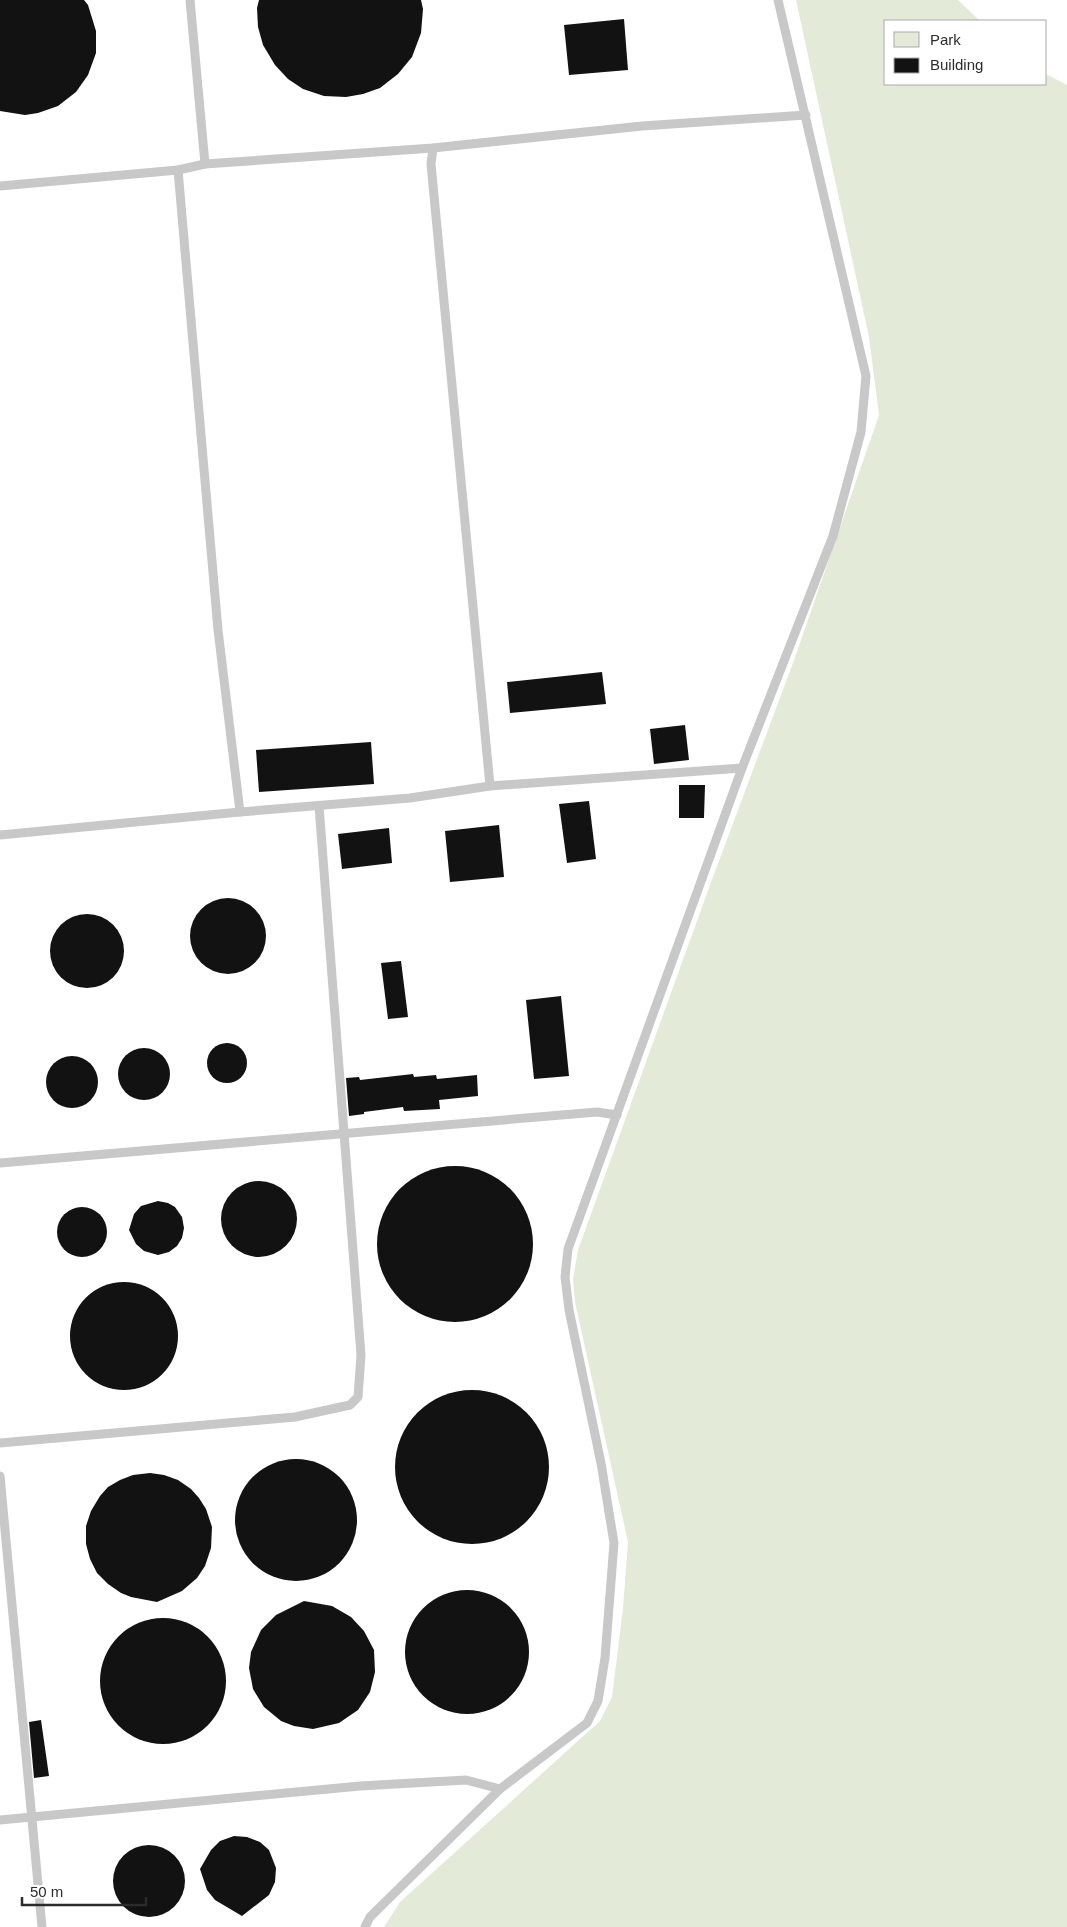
<svg xmlns="http://www.w3.org/2000/svg" width="1067" height="1927" font-family="Arial,sans-serif">
	<style>
		.green { fill: #e3ead8 }
		.building { fill: #121212 }
		.lines { fill: none; stroke-linecap: round; stroke-linejoin: round }
		.service { stroke: #c8c8c8; stroke-width: 9 }
	</style>
	<rect width="100%" height="100%" fill="#fff"/>
	<polygon class="green" points="796,0 958,0 980,21 886,21 886,84 1046,84 1046,74 1067,85 1067,1927 384,1927 400,1902 600,1721 612,1697 623,1608 628,1542 575,1302 573,1279 578,1250 710,885 793,663 879,415 869,337"/>
	<g class="building">
		<polygon points="0,0 84,0 88,5 96,31 96,53 88,75 76,92 58,106 38,113 25,115 0,111"/>
		<polygon points="259,0 421,0 423,9 421,33 412,57 398,74 380,88 363,94 346,97 324,96 303,89 288,79 275,65 263,45 258,27 257,8"/>
		<polygon points="624,19 628,70 569,75 564,25"/>
		<polygon points="602,672 606,704 510,713 507,682"/>
		<polygon points="685,725 689,760 654,764 650,729"/>
		<polygon points="371,742 374,784 259,792 256,750"/>
		<polygon points="679,785 705,785 704,818 679,818"/>
		<polygon points="589,801 596,859 567,863 559,804"/>
		<polygon points="499,825 504,877 450,882 445,831"/>
		<polygon points="389,828 392,863 342,869 338,834"/>
		<circle cx="228" cy="936" r="38"/>
		<circle cx="87" cy="951" r="37"/>
		<polygon points="401,961 408,1017 388,1019 381,963"/>
		<polygon points="561,996 569,1076 534,1079 526,1000"/>
		<circle cx="227" cy="1063" r="20"/>
		<circle cx="144" cy="1074" r="26"/>
		<circle cx="72" cy="1082" r="26"/>
		<polygon points="413,1074 414,1077 436,1075 437,1079 477,1075 478,1096 439,1100 440,1109 404,1111 403,1107 364,1112 364,1114 349,1116 346,1078 359,1077 360,1080"/>
		<circle cx="455" cy="1244" r="78"/>
		<circle cx="259" cy="1219" r="38"/>
		<polygon points="158,1201 168,1203 175,1207 182,1217 184,1228 182,1238 177,1246 169,1252 158,1255 144,1251 136,1244 129,1230 134,1214 141,1206"/>
		<circle cx="82" cy="1232" r="25"/>
		<circle cx="124" cy="1336" r="54"/>
		<circle cx="472" cy="1467" r="77"/>
		<circle cx="296" cy="1520" r="61"/>
		<polygon points="150,1473 164,1475 178,1480 191,1489 199,1498 206,1509 212,1527 211,1548 205,1566 197,1578 182,1591 157,1602 131,1597 121,1593 108,1584 97,1573 90,1559 86,1544 86,1526 91,1511 100,1496 108,1487 120,1480 133,1475"/>
		<circle cx="467" cy="1652" r="62"/>
		<polygon points="304,1601 332,1606 351,1617 364,1631 374,1650 375,1672 370,1692 358,1710 339,1723 313,1729 294,1726 281,1721 264,1707 253,1689 249,1668 251,1652 261,1630 276,1615"/>
		<circle cx="163" cy="1681" r="63"/>
		<polygon points="41,1720 49,1776 34,1778 29,1722"/>
		<polygon points="234,1836 247,1837 260,1842 269,1850 276,1868 275,1882 269,1895 242,1916 215,1900 207,1890 200,1869 211,1850 220,1841"/>
		<circle cx="149" cy="1881" r="36"/>
	</g>
	<g class="lines">
		<g class="service">
			<polyline points="190,0 205,164"/>
			<polyline points="433,148 431,164 490,786"/>
			<polyline points="178,170 218,630 240,812"/>
			<polyline points="0,186 178,170 205,164 433,148 642,126 806,115"/>
			<polyline points="0,835 240,812 410,798 490,786 742,768"/>
			<polyline points="0,1163 597,1112 617,1115"/>
			<polyline points="0,1443 295,1417 350,1405 358,1397 361,1355 319,806"/>
			<polyline points="0,1476 42,1927"/>
			<polyline points="0,1820 360,1786 466,1780 500,1789"/>
			<polyline points="365,1927 370,1917 500,1789 587,1723 598,1701 605,1658 614,1543 601,1463 569,1310 565,1277 568,1249 742,768 833,536 861,432 866,376 778,0"/>
		</g>
	</g>
	<rect x="884" y="20" width="162" height="65" fill="#ffffff" stroke="#aaaaaa"/>
	<rect x="894" y="32" width="25" height="15" fill="#e3ead8" stroke="#aaaaaa"/>
	<text x="930" y="45" font-size="15" fill="#2b2b2b">Park</text>
	<rect x="894" y="58" width="25" height="15" fill="#121212" stroke="#aaaaaa"/>
	<text x="930" y="70" font-size="15" fill="#2b2b2b">Building</text>
	<path d="M22 1897v8h124v-8" fill="none" stroke="#2b2b2b" stroke-width="2.5"/>
	<text x="30" y="1897" font-size="15" fill="#2b2b2b" stroke="#ffffff" stroke-width="4" paint-order="stroke">50 m</text>
</svg>
